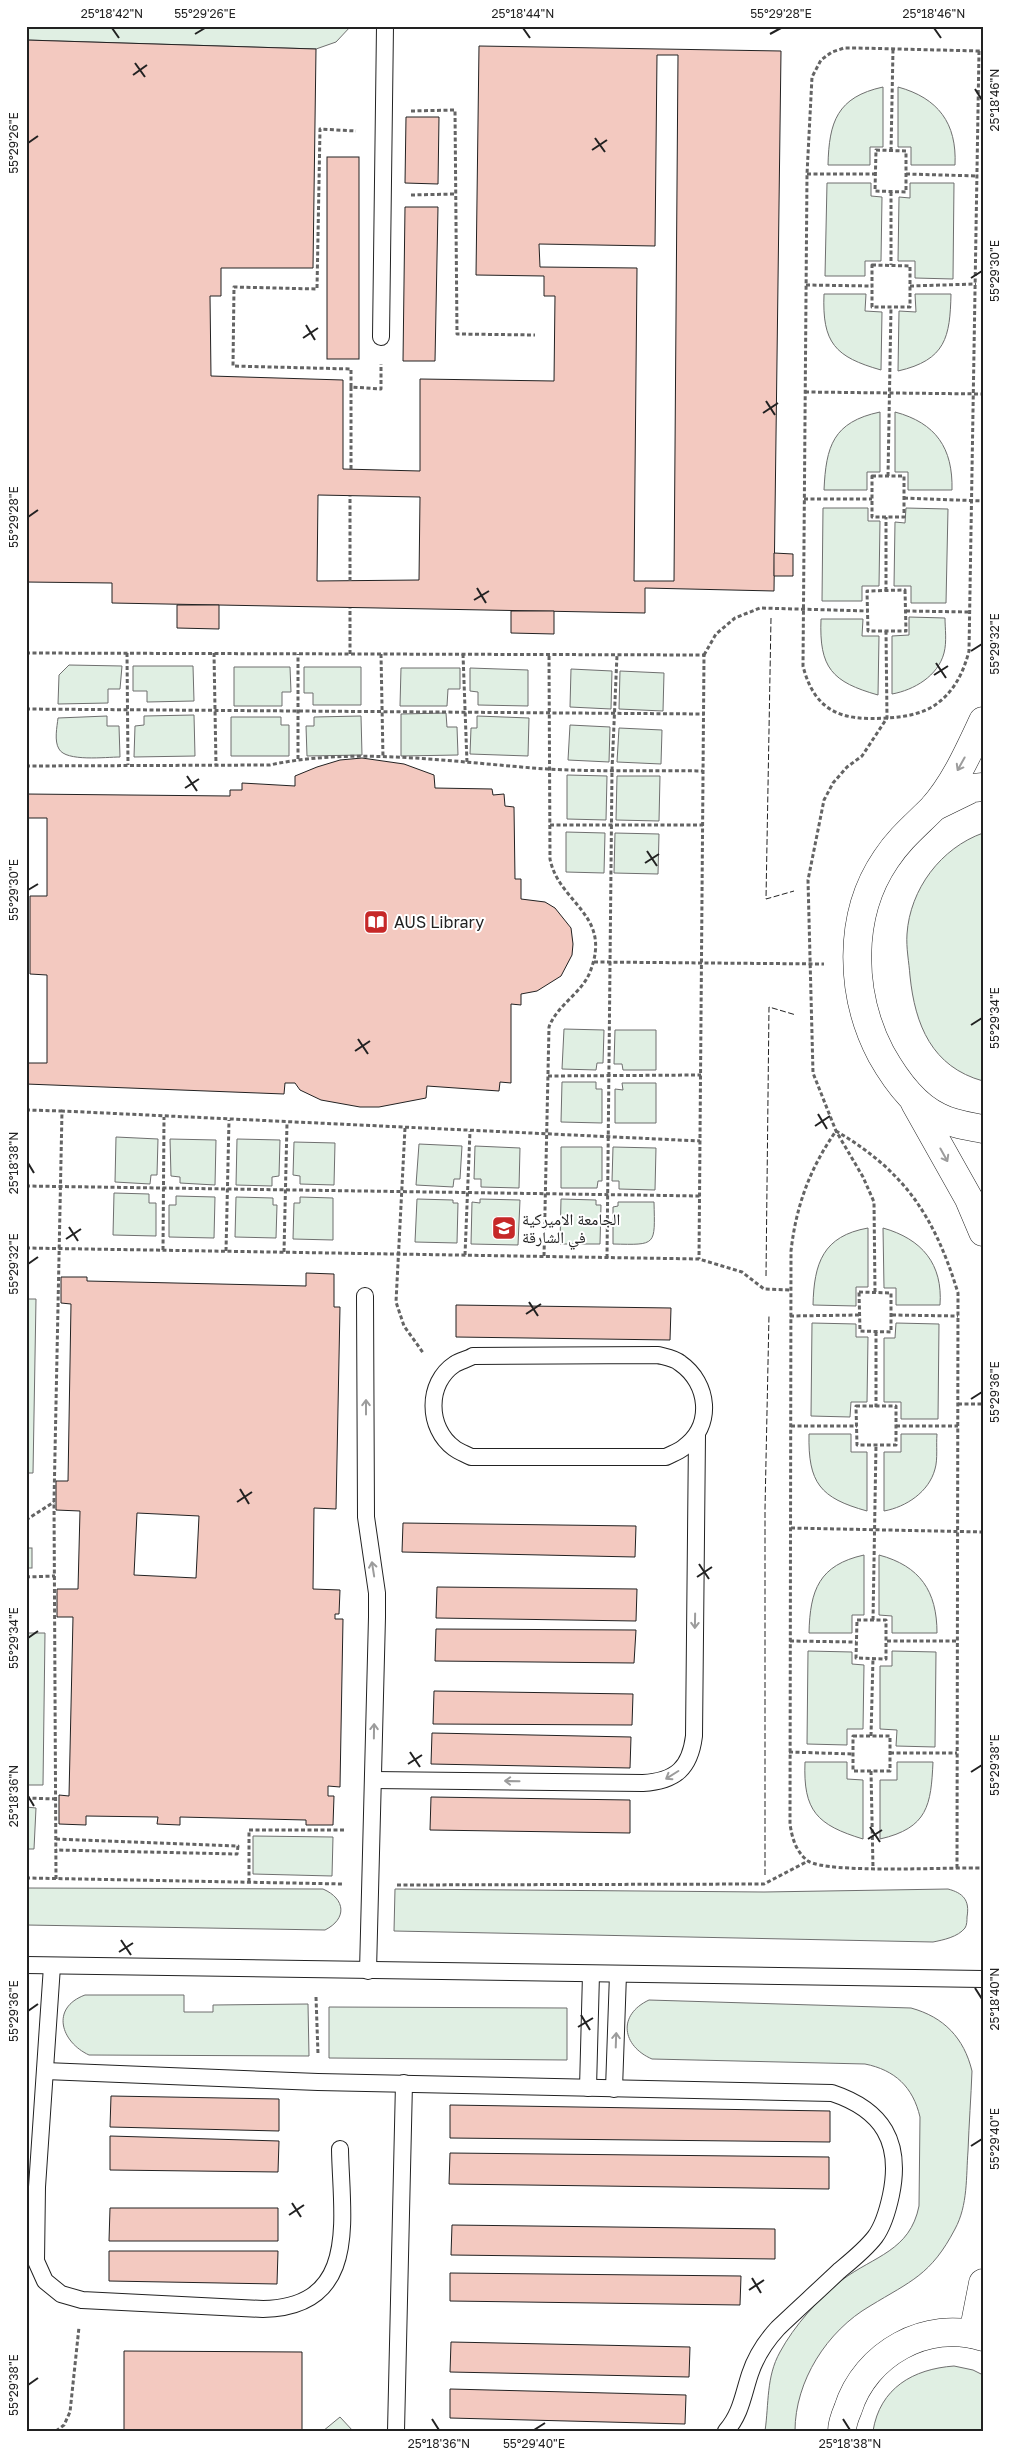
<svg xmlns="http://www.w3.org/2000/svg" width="1009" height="2457" font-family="'Golos Text','Noto Naskh Arabic',sans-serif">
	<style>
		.green { fill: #e0efe3; stroke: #6f6f6f }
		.building { fill: #f3c9c0; stroke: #222; fill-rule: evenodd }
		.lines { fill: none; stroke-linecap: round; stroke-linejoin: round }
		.lane-casing { stroke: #222; stroke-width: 18 }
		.secondary-casing { stroke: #222; stroke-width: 29 }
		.path { stroke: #646464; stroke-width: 3; stroke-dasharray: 4 2.5; stroke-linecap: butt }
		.lane { stroke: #fff; stroke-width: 16 }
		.secondary { stroke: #fff; stroke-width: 28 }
		.fence { stroke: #222; stroke-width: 1; stroke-dasharray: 6 2.5; stroke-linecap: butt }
		.oneway { stroke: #9c9c9c }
		.ticks { fill: none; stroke: #222; stroke-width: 2 }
		.labels { text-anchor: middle; stroke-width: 4; stroke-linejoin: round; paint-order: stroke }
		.poi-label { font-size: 16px; fill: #222; stroke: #fff; text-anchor: start }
		.neatline { fill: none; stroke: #222; stroke-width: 2 }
		.ticks-label { font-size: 12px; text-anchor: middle; fill: #222 }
	</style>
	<rect width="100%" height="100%" fill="#fff"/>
	<g class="green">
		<polygon points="26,26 351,26 336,42 316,49 26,40"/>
		<path d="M883 87V147H870V165H828C829 122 837 97 883 87Z"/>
		<path d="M898 87C938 98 957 123 955 165H911V147H898Z"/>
		<polygon points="827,183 871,183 871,196 882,197 881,261 865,261 865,276 825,276"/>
		<polygon points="910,183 954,183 953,279 915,278 915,261 898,261 899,197 910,198"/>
		<path d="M824 294H866L865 311 882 312 881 370C835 357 822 343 824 294Z"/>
		<path d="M915 294H951C950 337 946 360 898 371L899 311 916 312Z"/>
		<path d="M880 412V472H867V490H824C826 446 833 422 880 412Z"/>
		<path d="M895 412C936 423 953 448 952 490H908V472H895Z"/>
		<polygon points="823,508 868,508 868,521 880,521 879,586 862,586 862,601 822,601"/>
		<polygon points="906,508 948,509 946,603 911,603 911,586 894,586 895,522 905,523"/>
		<path d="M909 617 945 618C945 628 947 642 944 653 938 676 914 690 892 694V636L909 635Z"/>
		<path d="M821 619H863L862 636H879L878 695C832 682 819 668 821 619Z"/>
		<polygon points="69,665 122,666 120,689 108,689 108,703 58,704 59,675"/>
		<polygon points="133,666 193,666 194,701 147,702 147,691 133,691"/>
		<polygon points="234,667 290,667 291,692 282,692 282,706 234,706"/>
		<polygon points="304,667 361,667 361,705 313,705 313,693 304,693"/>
		<polygon points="401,668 460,668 460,689 448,689 447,706 400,706"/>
		<polygon points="470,668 528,670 528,706 478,705 478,692 470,691"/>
		<polygon points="571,669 612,671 611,709 570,707"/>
		<polygon points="620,671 664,673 663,711 619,709"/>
		<polygon points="446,713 447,727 457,727 458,755 401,756 401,714"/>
		<polygon points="194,715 195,756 134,757 135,726 144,725 144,716"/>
		<path d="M107 716V726H119L120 757C106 757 66 762 59 749 54 741 57 727 58 718Z"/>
		<polygon points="361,716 362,755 307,756 306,726 314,726 314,717"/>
		<polygon points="477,716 529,718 528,756 470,754 471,728 477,728"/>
		<polygon points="231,717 281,717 281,725 289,725 289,756 231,756"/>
		<polygon points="570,725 610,727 609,762 568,760"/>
		<polygon points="619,728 662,730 661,764 617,762"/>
		<polygon points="567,775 607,776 606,820 567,819"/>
		<polygon points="617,776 660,776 659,821 616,820"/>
		<polygon points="566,832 605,833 604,873 566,872"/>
		<polygon points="615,833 659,834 658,874 614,873"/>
		<path d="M983 833V1081C932 1067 915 1025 910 976 909 962 906 948 907 934 910 889 941 848 983 833Z"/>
		<polygon points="564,1029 604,1030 603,1063 597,1063 596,1070 562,1069"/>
		<polygon points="615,1030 656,1030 656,1070 623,1070 622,1064 614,1064"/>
		<polygon points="562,1082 596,1082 596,1089 602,1089 602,1123 561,1122"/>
		<polygon points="622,1083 656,1083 656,1123 615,1123 615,1089 623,1090"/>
		<polygon points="116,1137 158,1139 157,1175 151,1175 150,1184 115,1182"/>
		<polygon points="170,1139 216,1140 215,1185 180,1183 180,1177 171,1176"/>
		<polygon points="237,1139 280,1140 279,1176 272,1177 272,1186 236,1185"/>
		<polygon points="294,1142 335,1143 334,1185 300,1184 300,1176 293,1175"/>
		<polygon points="419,1144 462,1146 460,1179 454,1179 453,1187 416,1185"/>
		<polygon points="475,1146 520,1148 519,1188 481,1187 481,1179 474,1179"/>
		<polygon points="561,1147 602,1147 602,1181 598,1181 597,1188 561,1188"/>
		<polygon points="613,1147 656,1148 655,1190 619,1189 619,1181 612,1181"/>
		<polygon points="114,1193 149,1194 149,1203 156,1203 156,1236 113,1235"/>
		<polygon points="176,1196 215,1197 214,1238 169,1237 169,1205 176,1205"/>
		<polygon points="236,1197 273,1198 273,1205 277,1205 276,1238 235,1237"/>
		<polygon points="300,1197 333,1198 333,1240 293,1239 294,1203 300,1203"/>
		<polygon points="417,1199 453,1200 453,1203 458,1203 457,1243 415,1242"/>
		<polygon points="480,1199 520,1200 518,1245 471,1244 472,1202 480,1203"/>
		<polygon points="561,1199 596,1200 596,1205 601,1205 600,1244 560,1244"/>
		<path d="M618 1202H654C655 1246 657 1245 613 1244V1207L618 1206Z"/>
		<path d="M868 1228V1287H856V1306L813 1305C814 1263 823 1236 868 1228Z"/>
		<path d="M883 1228C922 1239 943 1264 940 1305H896V1288H884Z"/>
		<polygon points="26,1299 36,1299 33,1473 26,1473"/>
		<polygon points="812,1323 856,1324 856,1337 868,1337 867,1402 851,1402 850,1417 811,1416"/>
		<polygon points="896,1323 939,1324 938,1419 901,1419 901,1402 884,1402 884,1338 895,1338"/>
		<path d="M809 1434H851V1452H867V1511C820 1498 808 1483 809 1434Z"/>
		<path d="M901 1434H937C936 1445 938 1459 935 1469 929 1492 906 1507 884 1511V1452H901Z"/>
		<rect x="26" y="1548" width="6" height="20"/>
		<path d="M864 1555V1615H852V1633H809C810 1590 819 1565 864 1555Z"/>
		<path d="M879 1555C920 1566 937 1591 937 1633H892V1616L879 1615Z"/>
		<polygon points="26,1633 45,1633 43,1785 26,1785"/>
		<polygon points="808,1651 852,1652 852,1664 864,1665 863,1729 847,1729 847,1745 807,1744"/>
		<polygon points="892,1651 936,1652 935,1747 896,1746 897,1730 880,1729 880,1666 892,1666"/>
		<path d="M805 1762H847V1779L863 1780V1839C817 1825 803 1811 805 1762Z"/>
		<path d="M897 1762H933C931 1805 928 1828 880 1839V1780H897Z"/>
		<polygon points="26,1807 36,1808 34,1849 26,1849"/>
		<polygon points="253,1836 333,1837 332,1876 253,1874"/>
		<path d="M26 1888 323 1889C346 1899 347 1919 325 1930L26 1925Z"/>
		<path d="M395 1889 764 1892 948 1889C963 1893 970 1900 967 1917 967 1920 967 1925 965 1928 958 1937 943 1940 933 1942L394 1931Z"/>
		<path d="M85 1995H184V2012H213V2005L308 2004 309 2056 89 2055C61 2042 50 2008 85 1995Z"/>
		<path d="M649 2000 911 2008C944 2017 964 2038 972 2071 971 2097 969 2124 968 2151 966 2177 968 2205 955 2229 931 2275 911 2281 870 2306 827 2331 795 2381 795 2431H765C769 2404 766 2377 780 2352 794 2326 819 2298 842 2280 874 2256 910 2251 919 2206L920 2117C913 2087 895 2070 865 2064L652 2059C622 2046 617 2015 649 2000Z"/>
		<polygon points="329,2007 567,2008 567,2060 329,2058"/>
		<path d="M954 2366 973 2370 983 2375V2431H873C880 2388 913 2369 954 2366Z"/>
		<polygon points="340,2417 353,2431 323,2431"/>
	</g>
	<g class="building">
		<path d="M26 40 316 49 313 268H221V296H210L211 376 343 380V469L420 471V379L554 381 555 296H544V276L476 275 479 46 781 51 774 591 645 588V613L112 603V583L26 582ZM657 55H678L674 581H634L637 268 540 267 539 244 655 246ZM318 495 420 497 419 580 317 581Z"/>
		<polygon points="406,117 439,117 438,184 405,183"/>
		<rect x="327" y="157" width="32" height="202"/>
		<polygon points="405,207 438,207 435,361 403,361"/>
		<polygon points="774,553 793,554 793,576 774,576"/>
		<polygon points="177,605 219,605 219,629 177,628"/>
		<polygon points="511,611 554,611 554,634 511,633"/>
		<polygon points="362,758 404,764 434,775 435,788 492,789 493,795 504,794 505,806 514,807 515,879 521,879 521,899 545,902 555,908 571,928 573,944 572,955 561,976 537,991 521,994 521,1005 511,1004 511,1083 500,1082 499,1091 427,1086 426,1098 379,1107 360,1107 321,1100 300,1090 295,1083 285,1083 284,1094 26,1084 26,1063 47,1063 47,975 30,974 30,896 47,896 47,818 26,818 26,794 230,796 230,790 242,790 242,783 295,786 295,776 317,767 340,760"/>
		<path d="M306 1273 334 1274V1307H340L336 1509 314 1508 313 1589 340 1590 339 1614H335V1619H343L340 1787 328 1786V1796H334L333 1825H306V1820L180 1817V1825L157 1824 158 1817 86 1816V1825L59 1824V1795L69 1796 73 1617H57V1589H78L80 1511 56 1510V1481H68L71 1304 61 1303V1277H87V1281L306 1286ZM137 1513 199 1516 196 1578 134 1575Z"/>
		<polygon points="456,1305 671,1308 670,1340 456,1337"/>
		<polygon points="403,1523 636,1526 635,1557 402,1552"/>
		<polygon points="437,1587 637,1589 636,1621 436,1618"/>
		<polygon points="436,1629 636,1630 634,1663 435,1661"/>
		<polygon points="434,1691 633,1694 632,1725 433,1724"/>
		<polygon points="432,1733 631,1737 630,1768 431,1764"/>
		<polygon points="431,1797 630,1800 630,1833 430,1830"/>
		<polygon points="111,2096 279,2099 279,2131 110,2127"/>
		<polygon points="450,2105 830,2111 830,2142 450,2138"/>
		<polygon points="110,2136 279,2141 278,2172 110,2170"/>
		<polygon points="450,2153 829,2157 829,2189 449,2184"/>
		<polygon points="110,2208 278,2208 278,2241 109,2241"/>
		<polygon points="452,2225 775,2229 775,2259 451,2255"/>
		<polygon points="109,2251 278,2251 277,2284 109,2281"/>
		<polygon points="450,2273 741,2276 740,2305 450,2301"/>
		<polygon points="451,2342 690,2347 689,2377 450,2372"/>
		<polygon points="124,2351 302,2352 302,2431 124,2431"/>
		<polygon points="450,2389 686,2395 685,2424 450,2418"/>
	</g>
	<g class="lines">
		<defs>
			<g id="lane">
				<polyline points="381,337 385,26"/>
				<polyline points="365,1296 366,1517 377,1593 377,1617 368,1971"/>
				<path d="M658 1355C665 1357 674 1358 680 1363 709 1383 714 1426 683 1448 678 1452 671 1454 666 1457H471C466 1454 459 1452 454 1448 427 1428 426 1383 455 1364 460 1361 468 1359 473 1356Z"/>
				<path d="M373 1780 643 1783C676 1781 690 1768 694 1736L697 1435"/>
				<polyline points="26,1965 983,1979"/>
				<path d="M52 1966 37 2187 36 2261 45 2281 61 2294 82 2300 263 2309C361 2307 341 2217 340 2149"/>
				<path d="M45 2071 318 2082 832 2093C883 2110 902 2142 891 2195 888 2209 884 2225 875 2237 865 2250 851 2261 839 2271 819 2290 798 2309 778 2328 765 2342 756 2356 750 2374 743 2395 741 2414 726 2431"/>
				<polyline points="588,2088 591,1974"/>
				<polyline points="614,2089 618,1974"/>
				<polyline points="396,2431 404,2083"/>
			</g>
			<g id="secondary">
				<path d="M983 721C969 751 954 785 932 809 915 826 900 838 886 859 847 916 850 995 881 1054 894 1077 914 1106 939 1117 952 1124 968 1126 983 1129"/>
				<polyline points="934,807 973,788 983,787"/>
				<polyline points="915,1103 969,1199 983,1232"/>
				<polyline points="973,2334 983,2283"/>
				<path d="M842 2431C842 2423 845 2416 848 2409 865 2354 927 2319 983 2337"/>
			</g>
		</defs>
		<use href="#lane" class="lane-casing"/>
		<use href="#secondary" class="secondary-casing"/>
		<g class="path">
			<path d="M979 51 969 651C963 674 953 694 932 707 918 715 902 717 887 718 843 721 815 713 803 666L807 174 812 77 821 60 832 52 844 48H857L979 51 983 52"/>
			<polyline points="411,111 455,110 457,334 535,335"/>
			<polygon points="876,150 906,151 906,192 875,191"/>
			<polyline points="891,151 893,49"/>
			<polyline points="807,174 876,174"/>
			<polyline points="906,174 978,176"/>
			<polyline points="891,192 891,265"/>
			<polyline points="411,195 455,194"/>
			<polygon points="872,265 910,266 910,307 872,307"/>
			<polyline points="806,285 872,286"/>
			<polyline points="910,286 976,284"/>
			<polyline points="351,387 351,369 233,366 234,287 317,289 320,129 356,131"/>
			<polyline points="805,392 983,394"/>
			<polyline points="351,469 351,387 381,389 381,364"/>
			<rect x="872" y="476" width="32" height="41"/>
			<polyline points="888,476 891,307"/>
			<polyline points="904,498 983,501"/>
			<polyline points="804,499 872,499"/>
			<polyline points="350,581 350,496"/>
			<polygon points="905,590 906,631 868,631 867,591"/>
			<polyline points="886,591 886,517"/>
			<polyline points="906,611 970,612"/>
			<polyline points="26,653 704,655 699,1259"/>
			<polyline points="127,653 128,765"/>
			<polyline points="214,653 216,765"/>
			<polyline points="350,654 350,608"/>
			<polyline points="381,654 383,758"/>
			<polyline points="463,654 467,763"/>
			<polyline points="704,655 716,634 735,618 760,608 868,611"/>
			<polyline points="26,709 704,714"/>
			<polyline points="298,759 298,654"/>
			<path d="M26 766 270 765C356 746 459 763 547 769 599 772 651 770 703 771"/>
			<polyline points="550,825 703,825"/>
			<polyline points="594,962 824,964"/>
			<polyline points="548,1076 701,1075"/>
			<polyline points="26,1110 62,1111"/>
			<polyline points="405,1128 396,1302 404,1326 424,1354"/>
			<polyline points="26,1186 700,1196"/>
			<polyline points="26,1248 699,1259 742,1272 764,1289 790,1290"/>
			<polyline points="163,1250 164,1117"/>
			<polyline points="226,1251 229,1120"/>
			<polyline points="284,1252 287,1123"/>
			<polyline points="465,1255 470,1131"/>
			<path d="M544 1256 549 1027C557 1005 582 993 590 972 613 914 559 904 550 859L549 655"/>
			<polyline points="607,1258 612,770 617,655"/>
			<polygon points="859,1292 891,1293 891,1332 860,1331"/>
			<polyline points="875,1292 874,1202 863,1177 836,1131 813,1073 808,880 824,800 833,783 847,767 862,756 887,718 886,631"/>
			<polyline points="892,1315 958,1316"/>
			<polyline points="790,1316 859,1315"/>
			<polyline points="876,1332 876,1407"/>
			<polyline points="958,1404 983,1404"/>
			<polygon points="856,1406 896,1406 896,1445 857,1445"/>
			<polyline points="791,1426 857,1426"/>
			<polyline points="896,1426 958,1426"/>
			<polyline points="26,1520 54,1502"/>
			<polyline points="791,1528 983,1532"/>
			<polyline points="26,1577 55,1576"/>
			<polygon points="857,1620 886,1620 886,1659 856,1658"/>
			<polyline points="873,1620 876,1445"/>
			<polyline points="790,1641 856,1642"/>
			<polyline points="887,1641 957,1641"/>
			<rect x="853" y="1736" width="37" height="35"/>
			<polyline points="871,1736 873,1658"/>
			<polyline points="789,1752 853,1754"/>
			<polyline points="890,1753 957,1753"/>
			<polyline points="871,1771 873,1868"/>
			<polyline points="26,1798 56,1799"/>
			<polyline points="56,1839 238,1846 237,1854 56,1850"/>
			<path d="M957 1868 958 1293C935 1218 906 1172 836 1131 810 1168 796 1206 791 1251L790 1824C792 1838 796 1852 808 1861 827 1874 953 1867 983 1868"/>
			<polyline points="26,1878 343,1884"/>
			<polyline points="56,1879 54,1502 62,1111 700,1141"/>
			<polyline points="249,1882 249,1830 344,1830"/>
			<polyline points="397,1885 764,1884 808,1861"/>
			<polyline points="316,1997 318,2054"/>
			<polyline points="56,2431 64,2425 70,2412 79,2327"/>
		</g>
		<use href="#lane" class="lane"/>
		<use href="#secondary" class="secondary"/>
		<g class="fence">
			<polyline points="771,618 766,899 794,891"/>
			<polyline points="766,1276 769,1007 796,1015"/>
			<polyline points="765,1875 765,1509 769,1315"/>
		</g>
	</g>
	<defs><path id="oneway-shaft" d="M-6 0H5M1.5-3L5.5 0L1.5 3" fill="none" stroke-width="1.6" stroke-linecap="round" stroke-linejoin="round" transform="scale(1.25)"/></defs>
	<g class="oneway">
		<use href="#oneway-shaft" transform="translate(961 764) rotate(119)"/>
		<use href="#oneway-shaft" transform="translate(944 1155) rotate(61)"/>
		<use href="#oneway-shaft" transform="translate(366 1407) rotate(-90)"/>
		<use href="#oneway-shaft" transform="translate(373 1569) rotate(-99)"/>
		<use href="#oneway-shaft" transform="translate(695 1621) rotate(91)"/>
		<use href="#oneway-shaft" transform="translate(374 1731) rotate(-89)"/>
		<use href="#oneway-shaft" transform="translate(672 1775) rotate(148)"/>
		<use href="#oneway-shaft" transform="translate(512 1781) rotate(-179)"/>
		<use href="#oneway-shaft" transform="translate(616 2040) rotate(-88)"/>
	</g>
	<path class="ticks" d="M112 28 119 38M523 28 530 38M934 28 941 38M195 34 205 28M770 34 781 28M135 63 145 77M133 75 147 65M975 89 982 100M595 138 605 152M28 143 38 136M592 150 607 140M971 278 982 271M306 325 315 340M303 338 318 328M766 401 775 415M763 413 778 403M28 517 38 510M477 588 486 603M474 600 489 591M971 651 982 644M936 663 946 678M934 675 948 666M187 776 197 791M185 788 199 779M647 851 657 866M645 863 659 854M28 890 38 884M971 1025 982 1018M358 1039 368 1054M355 1051 370 1041M818 1114 827 1129M815 1126 830 1116M28 1163 34 1173M69 1227 78 1241M66 1239 81 1229M28 1264 38 1257M529 1302 538 1316M526 1314 541 1304M971 1399 982 1392M240 1489 249 1504M237 1502 252 1492M699 1564 709 1579M697 1577 712 1567M28 1638 38 1631M410 1752 420 1767M408 1764 422 1755M971 1772 982 1765M28 1796 34 1806M870 1827 880 1842M868 1839 882 1830M121 1940 131 1955M119 1952 133 1943M975 1988 982 1999M28 2011 38 2004M581 2015 590 2030M578 2027 593 2018M971 2146 982 2139M292 2203 301 2217M289 2215 304 2205M752 2278 761 2293M749 2290 764 2280M28 2385 38 2378M432 2419 439 2430M843 2419 850 2430M534 2430 545 2423"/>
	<defs>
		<symbol id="library-square" viewBox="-11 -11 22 22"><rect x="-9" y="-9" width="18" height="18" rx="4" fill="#c62828" stroke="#fff"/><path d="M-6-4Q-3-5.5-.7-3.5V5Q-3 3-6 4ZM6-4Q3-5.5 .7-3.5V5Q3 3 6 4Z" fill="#fff"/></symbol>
		<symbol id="university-square" viewBox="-11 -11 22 22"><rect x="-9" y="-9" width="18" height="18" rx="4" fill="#c62828" stroke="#fff"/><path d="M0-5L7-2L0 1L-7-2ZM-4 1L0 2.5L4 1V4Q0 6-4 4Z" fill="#fff"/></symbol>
	</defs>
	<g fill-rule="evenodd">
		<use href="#library-square" x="362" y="908" width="28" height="28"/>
		<use href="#university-square" x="490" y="1214" width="28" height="28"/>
	</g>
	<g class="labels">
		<g class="poi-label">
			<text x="394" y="928">AUS Library</text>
			<text x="522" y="1225">الجامعة الاميركية<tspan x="522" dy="18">في الشارقة</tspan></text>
		</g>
	</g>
	<rect width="1009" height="2457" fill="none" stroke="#ffffff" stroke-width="55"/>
	<rect x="28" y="28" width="954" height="2402" class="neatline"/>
	<g class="ticks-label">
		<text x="112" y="18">25°18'42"N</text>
		<text x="205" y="18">55°29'26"E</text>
		<text x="523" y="18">25°18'44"N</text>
		<text x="781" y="18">55°29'28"E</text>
		<text x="934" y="18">25°18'46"N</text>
		<text transform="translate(995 100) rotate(-90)" y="4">25°18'46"N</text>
		<text transform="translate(14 143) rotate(-90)" y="4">55°29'26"E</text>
		<text transform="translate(995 271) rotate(-90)" y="4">55°29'30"E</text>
		<text transform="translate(14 517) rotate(-90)" y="4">55°29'28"E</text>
		<text transform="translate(995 644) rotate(-90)" y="4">55°29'32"E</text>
		<text transform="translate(14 890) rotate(-90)" y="4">55°29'30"E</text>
		<text transform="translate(995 1018) rotate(-90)" y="4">55°29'34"E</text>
		<text transform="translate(14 1163) rotate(-90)" y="4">25°18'38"N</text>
		<text transform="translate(14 1264) rotate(-90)" y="4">55°29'32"E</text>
		<text transform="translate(995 1392) rotate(-90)" y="4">55°29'36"E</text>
		<text transform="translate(14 1638) rotate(-90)" y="4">55°29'34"E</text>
		<text transform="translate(995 1765) rotate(-90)" y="4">55°29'38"E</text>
		<text transform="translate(14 1796) rotate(-90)" y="4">25°18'36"N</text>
		<text transform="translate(995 1999) rotate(-90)" y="4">25°18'40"N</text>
		<text transform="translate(14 2011) rotate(-90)" y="4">55°29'36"E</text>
		<text transform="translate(995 2139) rotate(-90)" y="4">55°29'40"E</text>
		<text transform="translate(14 2385) rotate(-90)" y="4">55°29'38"E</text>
		<text x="439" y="2448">25°18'36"N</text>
		<text x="534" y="2448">55°29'40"E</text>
		<text x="850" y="2448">25°18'38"N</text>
	</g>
</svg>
